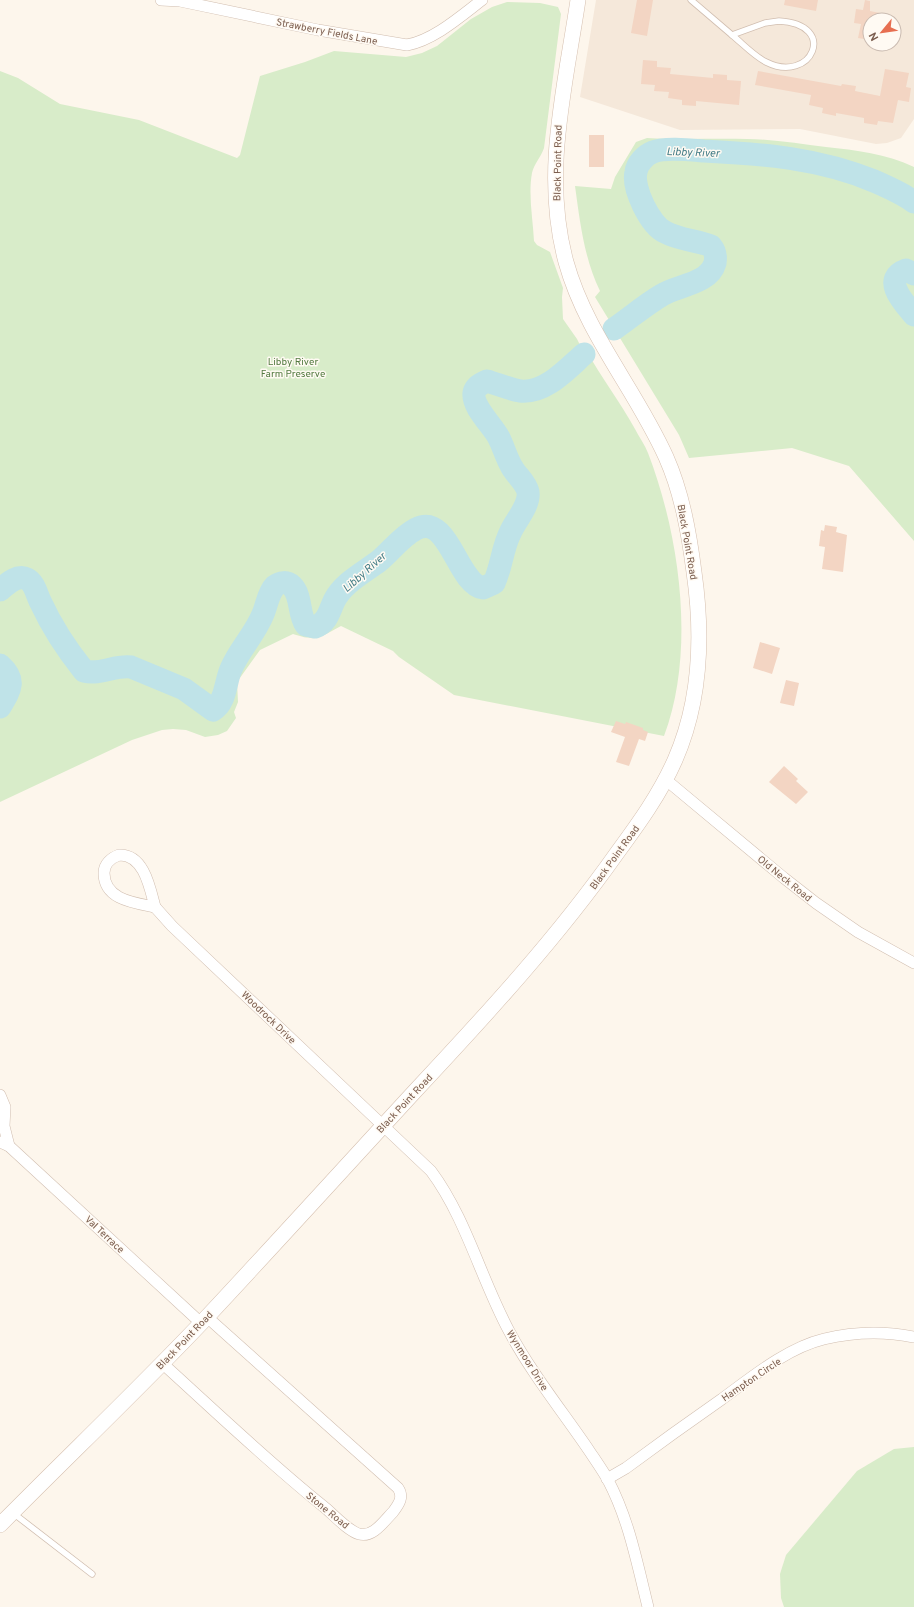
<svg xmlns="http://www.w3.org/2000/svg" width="914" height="1607" font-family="Overpass,sans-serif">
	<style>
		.residential { fill: #f5e8da; fill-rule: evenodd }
		.green { fill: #d8ecc9 }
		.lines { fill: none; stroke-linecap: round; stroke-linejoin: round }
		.river { stroke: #bfe3e8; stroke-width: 23 }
		.building { fill: #f3d5c3 }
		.lane-casing { stroke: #d1beb0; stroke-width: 7 }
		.street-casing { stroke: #d1beb0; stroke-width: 12 }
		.secondary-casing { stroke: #d6c0b0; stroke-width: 16 }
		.lane { stroke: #fff; stroke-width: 5.5 }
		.street { stroke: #fff; stroke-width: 11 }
		.secondary { stroke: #fff; stroke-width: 15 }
		.labels { text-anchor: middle; stroke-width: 3; stroke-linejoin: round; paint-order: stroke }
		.street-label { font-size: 10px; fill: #7a5c4d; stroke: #fffaf3 }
		.park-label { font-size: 10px; fill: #537a41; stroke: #fffaf3 }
		.water-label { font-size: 11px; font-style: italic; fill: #437c86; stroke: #fffaf3 }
	</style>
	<rect width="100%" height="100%" fill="#fdf6ec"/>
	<path class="residential" d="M596 0H914V119L901 138 887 143 876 144 800 129 680 130 580 97ZM870 20H894V44H870Z"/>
	<g class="green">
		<path d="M507 2 540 3 558 7 561 14 544 148C541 157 534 164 532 173 528 195 533 219 534 241L537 245 550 252 563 288 562 297 563 319 577 339 585 355 586 350C601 377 620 402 635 429 639 437 645 445 648 453 680 536 696 651 664 736L454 695 399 657 393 651 341 626C318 638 318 642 293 634L260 650 237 682 238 702 234 712 236 718 227 731 218 735 205 737 186 730 173 729 162 730 132 740 0 802V71L18 78 60 104 139 120 237 158 240 155 260 76 305 62 334 51 406 57 422 53 437 46 471 19 492 7Z"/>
		<path d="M647 138C681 140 714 138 747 139 773 139 800 144 826 147 855 150 887 154 914 167V541L849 466 792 448 689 458 679 435 595 297 600 291C584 258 580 222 575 186L611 189 615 177 636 142Z"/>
		<polygon points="914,1447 914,1607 784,1607 781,1598 780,1574 786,1555 857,1471 894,1449"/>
	</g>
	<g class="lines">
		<g class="river">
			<path d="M914 274 906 270C881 279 904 303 914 315"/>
			<path d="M614 329C630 318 645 305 662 295 678 285 709 284 715 263 716 257 716 252 711 246 697 240 679 240 665 232 650 225 632 188 636 172 637 164 645 155 653 152 664 147 692 150 704 151 764 154 818 158 874 181 887 187 902 193 914 202"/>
			<path d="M0 590C7 584 17 574 27 579 35 583 37 596 41 603 52 627 68 651 84 671 100 675 115 665 131 667L184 689 213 710C226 703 225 682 231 669 239 650 255 634 263 614 267 605 268 593 275 586 280 582 287 581 292 586 302 596 298 614 306 625L315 627C327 623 329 612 334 601 343 583 363 573 379 561 391 551 402 536 416 529 449 512 457 584 483 588L494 583C502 566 502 548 511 531 516 520 530 505 528 492 526 483 518 477 513 469 507 460 504 448 499 438 493 426 472 407 474 393 475 387 482 383 487 381 497 384 509 389 520 391 545 394 567 369 584 354"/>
			<path d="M0 665C17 680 10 690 0 707"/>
		</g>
	</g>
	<g class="building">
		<polygon points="637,0 653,0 647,36 631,33"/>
		<polygon points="785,0 818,0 816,11 784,5"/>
		<polygon points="865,0 870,1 870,11 890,15 890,20 870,20 870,40 858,38 861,24 854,23 856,9 863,10"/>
		<polygon points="643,60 657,61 657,67 671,68 670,74 713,78 713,74 727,75 727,80 741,81 739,105 696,101 696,106 682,105 682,100 668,98 669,92 654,91 655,85 641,84"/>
		<polygon points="885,69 909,73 906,87 911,88 909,102 898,100 893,123 878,121 877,125 864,123 864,118 836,113 836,116 822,113 823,108 809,105 811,95 755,85 758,71 841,86 842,84 856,86 855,91 880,96"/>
		<rect x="589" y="135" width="15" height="32"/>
		<polygon points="825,525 837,527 836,532 847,535 843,572 822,569 825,547 819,546 821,530 824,531"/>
		<polygon points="760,642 780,648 772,674 753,668"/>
		<polygon points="786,680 799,683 794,706 780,703"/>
		<polygon points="616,721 625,724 626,722 643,728 643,730 648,732 645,741 639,739 629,766 616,762 625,737 611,732"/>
		<polygon points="784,766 798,779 796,781 808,792 796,804 769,782"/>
	</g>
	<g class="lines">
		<defs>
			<g id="lane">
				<polyline points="691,0 732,35"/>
				<path d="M779 21C839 24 812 85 766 62 754 56 743 44 732 35L765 23Z"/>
				<polyline points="13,1513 92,1574"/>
			</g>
			<g id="street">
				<path d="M161 0 180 1 318 30 407 45C434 40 461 16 482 0"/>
				<polyline points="665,779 784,878 816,903 858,932 914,963"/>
				<path d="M119 855C144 854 150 888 155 907 135 903 104 900 104 873 104 864 111 858 119 855Z"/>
				<path d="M155 907 172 926 431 1171C466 1218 481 1279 509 1331 532 1374 563 1412 590 1452 596 1461 603 1471 608 1480 629 1520 637 1563 648 1607"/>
				<polyline points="0,1095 5,1107 4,1126 9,1146 0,1142"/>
				<polyline points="9,1146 201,1323"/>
				<path d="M162 1363C215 1411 267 1461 323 1506 332 1513 348 1531 359 1534 373 1538 384 1521 393 1512 399 1504 404 1497 398 1488L207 1317"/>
				<path d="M607 1479 626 1468C657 1445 689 1422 722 1399 752 1377 787 1348 824 1339 853 1332 884 1331 914 1337"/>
			</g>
			<path id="secondary" d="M0 1525C68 1456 139 1389 206 1318 277 1242 346 1166 416 1090 487 1014 557 938 617 853 639 823 660 794 675 760 701 701 703 635 694 572 689 533 682 493 666 457 636 390 586 334 566 262 542 174 565 88 578 0"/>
		</defs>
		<use href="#lane" class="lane-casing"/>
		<use href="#street" class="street-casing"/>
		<use href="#secondary" class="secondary-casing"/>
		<use href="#lane" class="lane"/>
		<use href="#street" class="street"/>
		<use href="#secondary" class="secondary"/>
	</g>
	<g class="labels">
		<g class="street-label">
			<text transform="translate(327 31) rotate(11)" y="4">Strawberry Fields Lane</text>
			<text transform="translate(557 163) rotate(-89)" y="4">Black Point Road</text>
			<text transform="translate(688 542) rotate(80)" y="4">Black Point Road</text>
			<text transform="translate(614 857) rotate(-54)" y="4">Black Point Road</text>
			<text transform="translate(785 878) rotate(39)" y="4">Old Neck Road</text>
			<text transform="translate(269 1017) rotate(44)" y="4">Woodrock Drive</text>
			<text transform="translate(404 1103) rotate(-47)" y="4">Black Point Road</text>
			<text transform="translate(105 1234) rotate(43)" y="4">Val Terrace</text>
			<text transform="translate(184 1340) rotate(-46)" y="4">Black Point Road</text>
			<text transform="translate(528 1360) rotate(58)" y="4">Wynmoor Drive</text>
			<text transform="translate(751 1379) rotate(-34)" y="4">Hampton Circle</text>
			<text transform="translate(328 1510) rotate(39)" y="4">Stone Road</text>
		</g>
		<g class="park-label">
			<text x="293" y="365">Libby River<tspan x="293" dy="12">Farm Preserve</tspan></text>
		</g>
		<g class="water-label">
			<text transform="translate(693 152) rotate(2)" y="4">Libby River</text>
			<text transform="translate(364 572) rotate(-42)" y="4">Libby River</text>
		</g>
	</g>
	<g transform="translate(882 32) rotate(241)"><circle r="19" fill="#fffaf3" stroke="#cabbb1"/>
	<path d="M0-3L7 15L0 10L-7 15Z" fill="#e76f51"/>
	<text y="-6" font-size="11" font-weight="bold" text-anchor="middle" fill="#7a5c4d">N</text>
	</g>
</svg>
